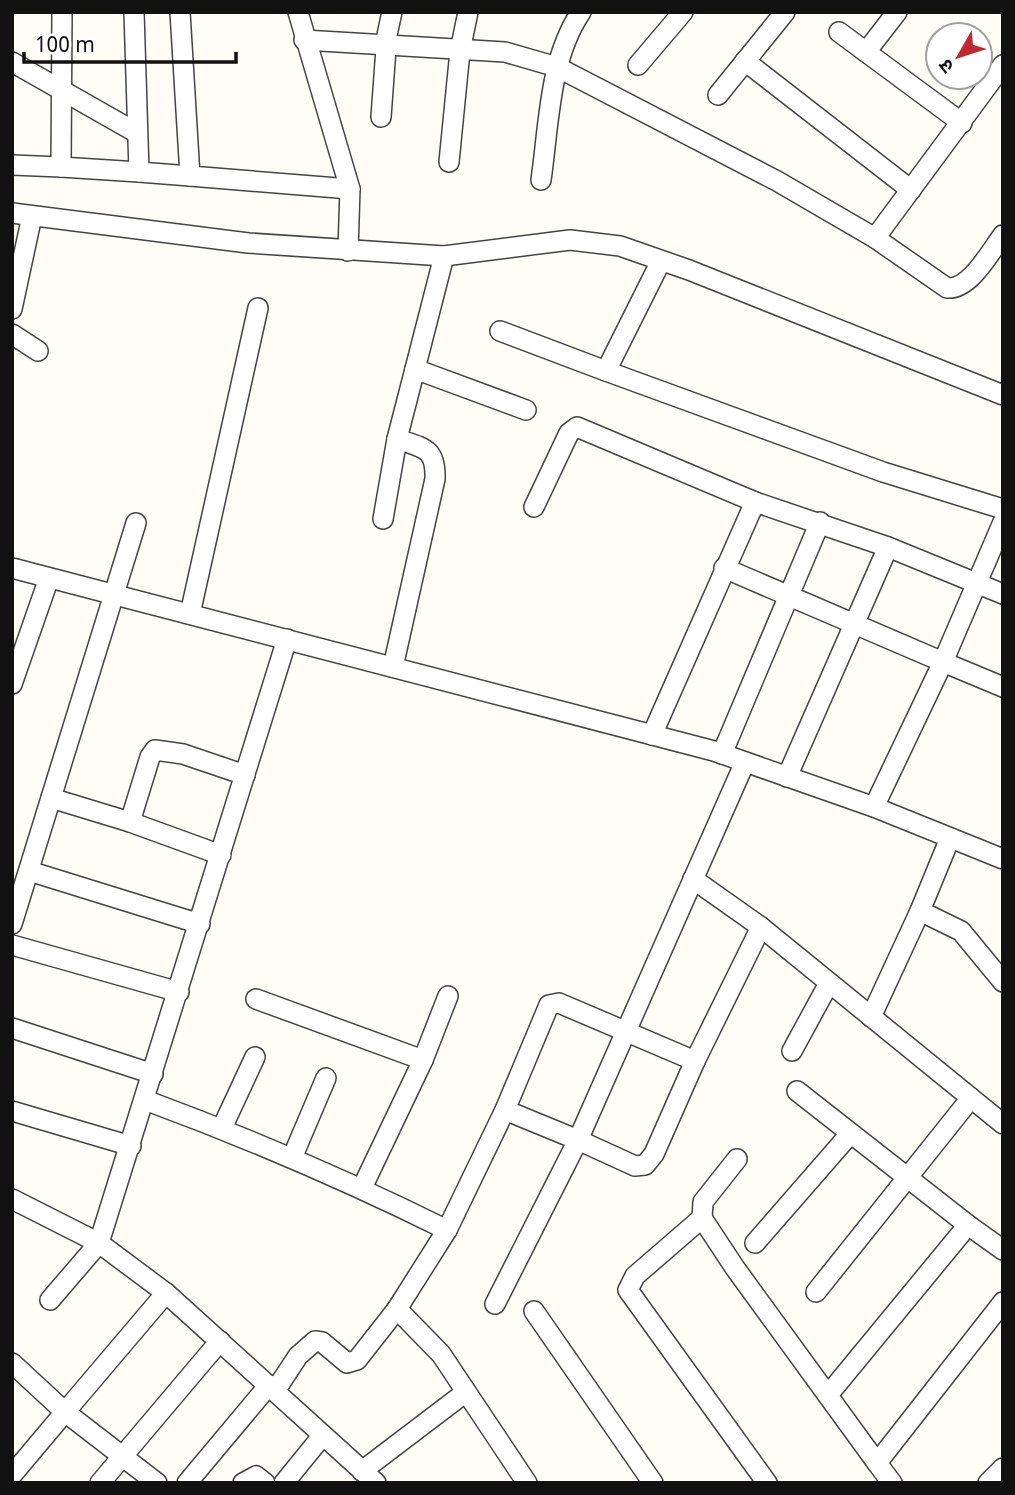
<svg xmlns="http://www.w3.org/2000/svg" width="1015" height="1495" font-family="Georgia,'Noto Sans Devanagari',serif">
	<style>
		.lines { fill: none; stroke-linecap: round; stroke-linejoin: round }
		.minor-casing { stroke: #444; stroke-width: 22 }
		.minor { stroke: #fff; stroke-width: 19 }
	</style>
	<rect width="100%" height="100%" fill="#fffdf5"/>
	<g class="lines">
		<defs>
			<g id="minor">
				<polyline points="62,12 61,167 139,172"/>
				<polyline points="134,12 139,172 190,176"/>
				<polyline points="180,12 190,176 350,189"/>
				<polyline points="298,12 350,189 348,251"/>
				<polyline points="839,32 962,123"/>
				<path d="M304 40 505 52 557 67 777 181 875 238 947 288C970 290 990 252 1003 235"/>
				<polyline points="866,52 897,12"/>
				<polyline points="745,61 911,190"/>
				<polyline points="12,62 137,133"/>
				<polyline points="638,65 683,12"/>
				<polyline points="718,95 785,12"/>
				<polyline points="381,117 387,35 392,12"/>
				<polyline points="449,162 460,51 468,12"/>
				<polyline points="12,165 61,167"/>
				<path d="M541 180C549 125 549 59 581 12"/>
				<polyline points="12,213 248,243 444,256 570,240 620,246 689,270 1003,395"/>
				<polyline points="875,238 1003,65"/>
				<polyline points="444,256 415,369 526,410"/>
				<polyline points="661,261 606,371 883,472 1003,509"/>
				<polyline points="12,309 32,216"/>
				<polyline points="500,331 606,371"/>
				<polyline points="12,334 38,351"/>
				<polyline points="534,507 569,433 577,427 755,502 888,547 1003,594"/>
				<polyline points="383,519 397,439"/>
				<polyline points="1003,522 943,662 1003,687"/>
				<polyline points="12,568 714,751 874,807 1003,859"/>
				<polyline points="724,568 943,662 874,807"/>
				<polyline points="190,614 258,308"/>
				<path d="M393 667 435 479C436 448 424 448 397 439L415 369"/>
				<polyline points="12,684 49,578"/>
				<polyline points="652,735 755,502"/>
				<polyline points="722,754 820,522"/>
				<polyline points="787,777 888,547"/>
				<polyline points="51,798 130,822 221,855"/>
				<polyline points="130,822 150,757 155,750 183,754 245,775"/>
				<polyline points="29,871 200,924"/>
				<polyline points="693,879 761,927"/>
				<polyline points="920,911 950,838"/>
				<polyline points="12,924 136,523"/>
				<polyline points="12,945 179,992"/>
				<polyline points="256,999 423,1060"/>
				<polyline points="871,1017 920,911 961,931 1003,982"/>
				<polyline points="12,1028 153,1074"/>
				<polyline points="792,1051 829,983"/>
				<polyline points="695,1061 654,1154 645,1165 635,1166 578,1140 745,762"/>
				<polyline points="797,1091 968,1225"/>
				<path d="M145 1100C248 1138 348 1181 447 1230"/>
				<polyline points="12,1111 131,1146"/>
				<polyline points="222,1128 255,1057"/>
				<polyline points="292,1158 326,1078"/>
				<polyline points="362,1188 423,1060 448,996"/>
				<polyline points="12,1199 99,1243 166,1293 376,1483"/>
				<polyline points="702,1218 703,1202 737,1159"/>
				<polyline points="755,1243 850,1134"/>
				<polyline points="816,1292 971,1098"/>
				<polyline points="50,1300 99,1243 287,639"/>
				<polyline points="495,1304 578,1140 505,1110"/>
				<polyline points="534,1311 653,1483"/>
				<polyline points="12,1363 65,1412 166,1293"/>
				<polyline points="275,1391 298,1356 315,1341 322,1342 347,1363 357,1360 397,1309"/>
				<polyline points="828,1395 968,1225 1003,1250"/>
				<polyline points="362,1471 466,1392"/>
				<polyline points="12,1475 65,1412 157,1483"/>
				<polyline points="100,1483 220,1341"/>
				<polyline points="187,1483 269,1385"/>
				<polyline points="243,1483 256,1476 265,1483"/>
				<polyline points="284,1483 323,1435"/>
				<polyline points="527,1483 441,1354 397,1309 447,1230 505,1110 549,1005 559,1003 695,1061 761,927 1003,1124"/>
				<polyline points="767,1483 628,1290 635,1276 702,1218 735,1268 877,1463"/>
				<polyline points="892,1483 877,1463 1003,1302"/>
				<polyline points="988,1483 1003,1468"/>
			</g>
		</defs>
		<use href="#minor" class="minor-casing"/>
		<use href="#minor" class="minor"/>
	</g>
	<rect width="1015" height="1495" fill="none" stroke="#111111" stroke-width="28"/>
	<g transform="translate(959 56) rotate(231)"><circle r="33" fill="#ffffff" stroke="#a0a0a0" stroke-width="2"/>
	<path d="M0-5L12 26L0 18L-12 26Z" fill="#c4262e"/>
	<text y="-10" font-size="19" font-weight="bold" text-anchor="middle" fill="#111111">उ</text>
	</g>
	<path d="M24 52v10h212v-10" fill="none" stroke="#111111" stroke-width="3.5"/>
	<text x="35" y="52" font-size="21" fill="#111111" stroke="#ffffff" stroke-width="5" paint-order="stroke">100 m</text>
</svg>
